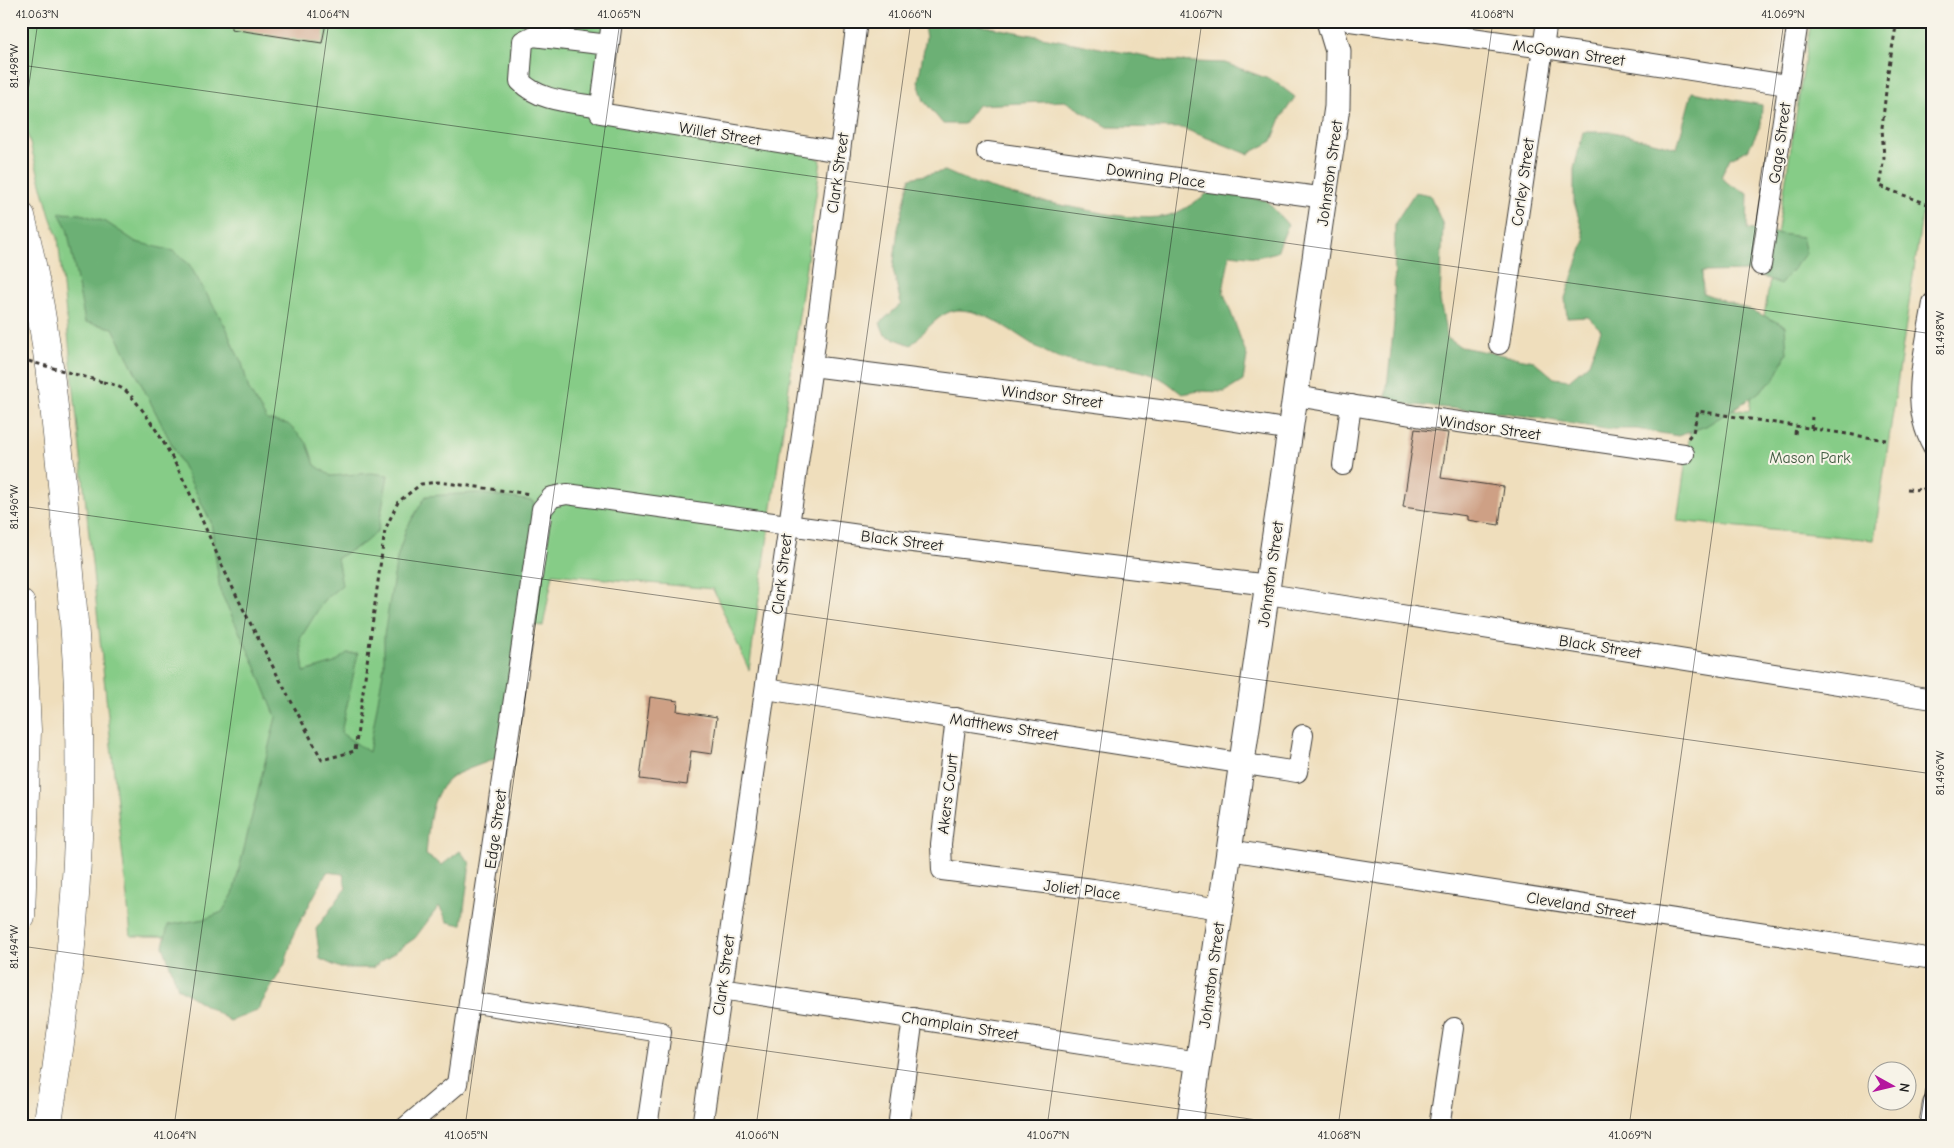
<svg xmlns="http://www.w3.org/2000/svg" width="1954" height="1148" font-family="'Comic Neue',sans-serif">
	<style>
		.green { fill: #86cc87; stroke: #517452 }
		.forest { fill: #6cb074; stroke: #446648 }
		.building { fill: #cea085 }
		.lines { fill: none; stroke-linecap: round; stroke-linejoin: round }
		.minor-casing { stroke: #3c3934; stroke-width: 22 }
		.major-casing { stroke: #3c3934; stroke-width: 27 }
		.highway-casing { stroke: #3c3934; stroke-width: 29 }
		.path { stroke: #3c3934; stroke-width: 3; stroke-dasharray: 4 4; stroke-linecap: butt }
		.minor { stroke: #fff; stroke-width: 20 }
		.major { stroke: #fff; stroke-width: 25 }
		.highway { stroke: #fff; stroke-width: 28 }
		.path-bridge { stroke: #3c3934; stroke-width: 3; stroke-dasharray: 4 4; stroke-linecap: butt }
		.ticks { fill: none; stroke: #1c1c1c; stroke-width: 1; stroke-opacity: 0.45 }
		.labels { text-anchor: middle; stroke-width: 4; stroke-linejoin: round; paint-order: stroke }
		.street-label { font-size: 16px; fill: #1c1c1c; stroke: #f7f3e8 }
		.park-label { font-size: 16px; fill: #415a41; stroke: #f7f3e8 }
		.neatline { fill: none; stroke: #1c1c1c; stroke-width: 2 }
		.ticks-label { font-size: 12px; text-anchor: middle; fill: #1c1c1c }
	</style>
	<rect width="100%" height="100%" fill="#f7f3e8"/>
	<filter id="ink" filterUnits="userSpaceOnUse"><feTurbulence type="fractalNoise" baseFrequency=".02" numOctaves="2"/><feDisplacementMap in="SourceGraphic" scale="10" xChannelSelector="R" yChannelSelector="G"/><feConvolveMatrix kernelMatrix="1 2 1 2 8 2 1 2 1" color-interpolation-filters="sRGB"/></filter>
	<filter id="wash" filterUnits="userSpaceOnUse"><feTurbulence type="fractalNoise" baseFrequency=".0096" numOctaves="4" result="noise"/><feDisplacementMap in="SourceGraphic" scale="20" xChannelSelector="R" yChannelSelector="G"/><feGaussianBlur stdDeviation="1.12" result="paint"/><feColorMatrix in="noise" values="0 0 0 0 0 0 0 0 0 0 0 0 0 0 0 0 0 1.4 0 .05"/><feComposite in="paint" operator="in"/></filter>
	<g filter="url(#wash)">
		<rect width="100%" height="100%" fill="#efdebc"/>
		<g class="green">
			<polygon points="21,21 622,21 607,121 808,153 821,160 749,670 713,589 553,574 543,626 418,611 393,789 249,937 131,936 58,238 50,216 21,111"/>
			<polygon points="1811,21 1933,21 1933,203 1924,202 1874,540 1677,521 1694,406 1749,411"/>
		</g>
		<g class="forest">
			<polygon points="923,21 958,21 1168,61 1225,63 1274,81 1295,97 1281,118 1272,141 1248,154 1182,128 1108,127 1065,101 978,105 964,124 943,124 924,101 918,82 926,37"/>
			<polygon points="1692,92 1762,105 1761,124 1748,150 1730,158 1721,177 1729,184 1748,193 1747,229 1802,237 1806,253 1780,285 1752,271 1702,272 1703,293 1758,313 1785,326 1787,353 1775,379 1754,396 1706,426 1678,436 1636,429 1605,429 1506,413 1413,405 1394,403 1386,396 1394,323 1395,223 1415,192 1430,195 1443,225 1440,300 1447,338 1461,347 1534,361 1554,378 1569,380 1589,363 1601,330 1588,317 1567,318 1565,298 1585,240 1574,202 1574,169 1583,132 1613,132 1677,148"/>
			<path d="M945 171C983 189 1025 198 1066 206 1098 212 1128 220 1161 217 1178 215 1194 203 1208 193L1266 200 1288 225 1277 252 1257 257 1230 254 1223 291 1247 356 1243 381 1225 392 1199 391 1182 394C1175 389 1168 382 1160 378 1127 362 1086 370 1052 355 1021 341 994 312 960 310 941 309 923 334 911 345L885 335 880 323 901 304 893 269 898 229 910 178Z"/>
			<path d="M59 213 81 214 106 222 136 242 173 251 189 264 227 329 233 346 242 363 249 390 267 420 288 424 307 443 315 465 331 476 371 473 388 475 378 531 364 543 337 558 342 585 324 600 300 639 304 672 334 663 347 653H358L341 733 369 752 384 666V635L397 558 406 529 426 496 477 493 533 501 535 513 499 757C486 763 472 767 459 773 429 787 429 825 426 855L442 865 460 851 470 863 462 925 448 922 439 906 415 938 372 968H340L320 959 316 929 346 888 343 874 327 872 294 933 285 964 257 1011 230 1021 178 988 163 946 168 925 205 919 222 912 233 894 276 717 254 663 220 591 211 522 113 328 85 322 67 228Z"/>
		</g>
		<g id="blocks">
			<g class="building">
				<polygon points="231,21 311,21 326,23 322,43 231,29"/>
				<polygon points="1415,429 1448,433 1441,478 1504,487 1499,525 1467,520 1467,516 1403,507"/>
				<polygon points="650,697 678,701 677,711 717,717 712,754 691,751 687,785 640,779"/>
			</g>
		</g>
	</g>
	<g filter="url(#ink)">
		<use href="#blocks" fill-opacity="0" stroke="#3c3934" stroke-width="1"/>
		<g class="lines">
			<defs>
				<g id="minor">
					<polyline points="612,21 600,113 840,152"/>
					<polyline points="1350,21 1608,57 1787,85"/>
					<path d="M601 107C574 102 539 102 520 81L523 41 533 36 609 45"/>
					<polyline points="987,152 1326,198"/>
					<polyline points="1761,265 1798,21"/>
					<path d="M1933 303C1926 348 1908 404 1933 446"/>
					<polyline points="1499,344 1547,21"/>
					<polyline points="812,366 1191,414 1291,430"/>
					<polyline points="1296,396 1417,416 1684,454"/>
					<polyline points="1343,465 1351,405"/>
					<polyline points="1268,594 1933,699"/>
					<polyline points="766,689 1297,772 1303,735"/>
					<polyline points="956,718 941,844 942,870 1093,889 1220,909"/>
					<polyline points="1229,850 1933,959"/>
					<polyline points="721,989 1199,1062"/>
					<polyline points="469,1002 661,1032 647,1127"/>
					<polyline points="406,1127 457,1084 542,509 552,497 567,494 888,539 1269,585"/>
					<polyline points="702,1127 812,366 857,21"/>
					<polyline points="898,1127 913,1018"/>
					<polyline points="1439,1127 1454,1028"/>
					<polyline points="1929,1127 1933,1104"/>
				</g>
				<polyline id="major" points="1189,1127 1337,107 1338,51 1329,21"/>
				<g id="highway">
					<path d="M21 216C46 315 56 416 65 517 71 586 78 654 79 723 82 859 70 994 47 1127"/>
					<polyline points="21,604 27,730 21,917"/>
				</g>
			</defs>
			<use href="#minor" class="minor-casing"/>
			<use href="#major" class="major-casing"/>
			<use href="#highway" class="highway-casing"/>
			<g class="path">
				<polyline points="1897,21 1888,72 1882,128 1884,158 1879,186 1933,206"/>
				<path d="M103 382C113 384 123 387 130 395 168 437 197 509 220 561 251 628 288 694 322 760L355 751 385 530 398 502 421 484 438 482 531 494"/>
				<polyline points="1811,428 1812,417"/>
				<polyline points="1795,434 1796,426"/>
				<polyline points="1688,438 1693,432 1698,411 1886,440"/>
				<polyline points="1907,489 1922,490 1933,483"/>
			</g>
			<use href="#minor" class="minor"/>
			<use href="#major" class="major"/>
			<use href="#highway" class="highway"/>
			<polyline class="path-bridge" points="21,359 103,382"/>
		</g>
	</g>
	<path class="ticks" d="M21 65 1933 334M21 141 38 21M21 506 1933 774M21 946 1307 1127M174 1127 329 21M465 1127 620 21M756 1127 911 21M1047 1127 1202 21M1338 1127 1493 21M1629 1127 1784 21M1920 1127 1933 1033"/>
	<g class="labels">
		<g class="street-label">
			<text transform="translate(1569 52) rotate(8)" y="6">McGowan Street</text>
			<text transform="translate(720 133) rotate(9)" y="6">Willet Street</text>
			<text transform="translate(1779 143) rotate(-82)" y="6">Gage Street</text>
			<text transform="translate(837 173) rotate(-82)" y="6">Clark Street</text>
			<text transform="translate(1329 173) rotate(-82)" y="6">Johnston Street</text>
			<text transform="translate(1156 175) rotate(8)" y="6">Downing Place</text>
			<text transform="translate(1522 182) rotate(-82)" y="6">Corley Street</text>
			<text transform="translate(1052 396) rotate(7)" y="6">Windsor Street</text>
			<text transform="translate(1490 427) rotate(8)" y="6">Windsor Street</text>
			<text transform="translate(902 540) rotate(7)" y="6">Black Street</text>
			<text transform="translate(781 574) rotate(-83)" y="6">Clark Street</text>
			<text transform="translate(1270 574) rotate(-82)" y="6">Johnston Street</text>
			<text transform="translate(1600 646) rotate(9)" y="6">Black Street</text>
			<text transform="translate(1004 726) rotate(9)" y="6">Matthews Street</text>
			<text transform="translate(947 794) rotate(-83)" y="6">Akers Court</text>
			<text transform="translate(495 829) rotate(-82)" y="6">Edge Street</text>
			<text transform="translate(1082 889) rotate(7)" y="6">Joliet Place</text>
			<text transform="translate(1581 905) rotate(9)" y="6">Cleveland Street</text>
			<text transform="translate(723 975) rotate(-82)" y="6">Clark Street</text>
			<text transform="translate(1211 975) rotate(-82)" y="6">Johnston Street</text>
			<text transform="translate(960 1025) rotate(9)" y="6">Champlain Street</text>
		</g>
		<g class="park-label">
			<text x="1810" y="463">Mason Park</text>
		</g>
	</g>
	<rect width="1954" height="1148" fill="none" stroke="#f7f3e8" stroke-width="55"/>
	<g transform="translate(1892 1086) rotate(98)"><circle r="24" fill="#f7f3e8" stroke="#9f9d96"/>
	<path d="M0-4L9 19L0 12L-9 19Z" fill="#b5179e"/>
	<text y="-8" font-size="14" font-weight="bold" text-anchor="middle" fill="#1c1c1c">N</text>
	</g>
	<rect x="28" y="28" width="1898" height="1092" class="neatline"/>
	<g class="ticks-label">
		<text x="37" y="18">41.063°N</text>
		<text x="328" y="18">41.064°N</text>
		<text x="619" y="18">41.065°N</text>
		<text x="910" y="18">41.066°N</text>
		<text x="1201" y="18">41.067°N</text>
		<text x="1492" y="18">41.068°N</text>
		<text x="1783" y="18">41.069°N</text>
		<text transform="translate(14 66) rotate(-90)" y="4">81.498°W</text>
		<text transform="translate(1940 333) rotate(-90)" y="4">81.498°W</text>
		<text transform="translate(14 507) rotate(-90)" y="4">81.496°W</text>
		<text transform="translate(1940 773) rotate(-90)" y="4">81.496°W</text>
		<text transform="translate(14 947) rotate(-90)" y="4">81.494°W</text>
		<text x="175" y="1139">41.064°N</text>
		<text x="466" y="1139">41.065°N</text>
		<text x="757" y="1139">41.066°N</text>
		<text x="1048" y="1139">41.067°N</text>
		<text x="1339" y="1139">41.068°N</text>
		<text x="1630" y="1139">41.069°N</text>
	</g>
</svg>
